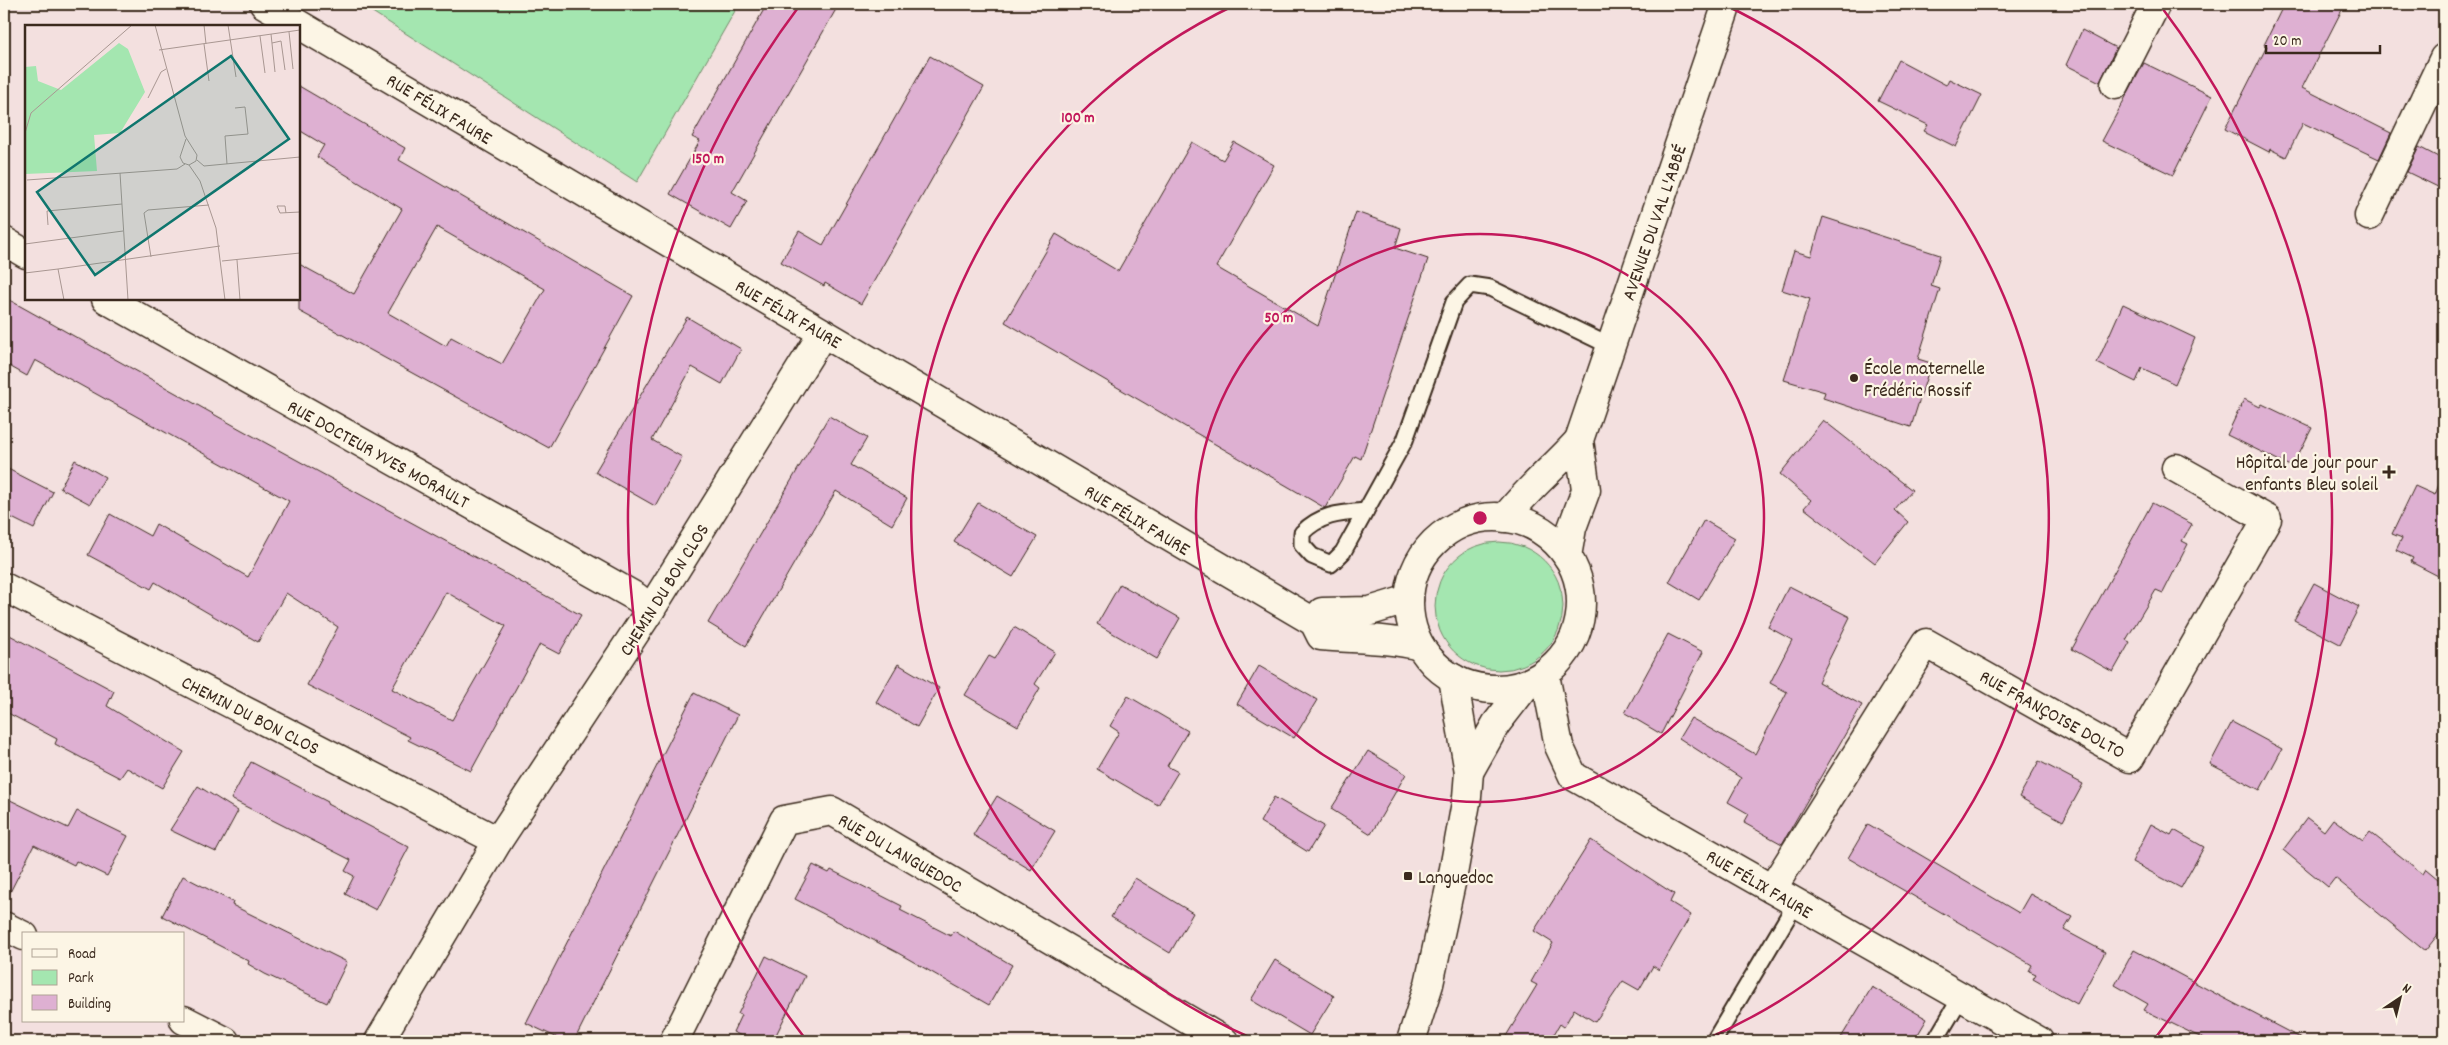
<svg xmlns="http://www.w3.org/2000/svg" width="2448" height="1045" font-family="Dekko,sans-serif">
	<style>
		.green { fill: #a4e6b0; stroke: #708867 }
		.building { fill: #deb0d2; stroke: #3b2a1e; fill-rule: evenodd }
		.lines { fill: none; stroke-linecap: round; stroke-linejoin: round }
		.service-casing { stroke: #3b2a1e; stroke-width: 19 }
		.minor-casing { stroke: #3b2a1e; stroke-width: 31 }
		.secondary-casing { stroke: #3b2a1e; stroke-width: 31 }
		.service { stroke: #fcf5e5; stroke-width: 15 }
		.minor { stroke: #fcf5e5; stroke-width: 28 }
		.secondary { stroke: #fcf5e5; stroke-width: 28 }
		.ring { fill: none; stroke: #c2185b; stroke-width: 2.5 }
		.poi-dot { fill: #3b2a1e; stroke: #fcf5e5; stroke-width: 2 }
		.labels { text-anchor: middle; stroke-width: 4.5; stroke-linejoin: round; paint-order: stroke }
		.street-label { font-size: 19px; fill: #3b2a1e; stroke: #fcf5e5 }
		.poi-label { font-size: 19px; fill: #3b2a1e; stroke: #fcf5e5; text-anchor: start }
		.inset-road { fill: none; stroke: #a99792; stroke-width: 1 }
		.view { fill: #0f766e; fill-opacity: 0.15; stroke: #0f766e; stroke-width: 2.5 }
		.inset-edge { fill: none; stroke: #3b2a1e; stroke-width: 2.5 }
		.centre { fill: #c2185b; stroke: #fcf5e5; stroke-width: 2.5 }
		.ring-label { font-size: 15px; text-anchor: middle; font-weight: bold; fill: #c2185b; stroke: #fcf5e5; stroke-width: 4.5; stroke-linejoin: round; paint-order: stroke }
	</style>
	<rect width="100%" height="100%" fill="#f3e0df"/>
	<filter id="ink" filterUnits="userSpaceOnUse"><feTurbulence type="fractalNoise" baseFrequency=".02" numOctaves="2"/><feDisplacementMap in="SourceGraphic" scale="10" xChannelSelector="R" yChannelSelector="G"/><feConvolveMatrix kernelMatrix="1 2 1 2 8 2 1 2 1" color-interpolation-filters="sRGB"/></filter>
	<g filter="url(#ink)">
		<g class="green">
			<polygon points="360,4 739,4 637,182"/>
			<circle cx="1499" cy="606" r="64"/>
		</g>
		<g class="building">
			<polygon points="767,4 839,4 732,192 747,201 731,229 670,194 700,141 692,137"/>
			<polygon points="2284,4 2345,4 2302,88 2391,133 2379,159 2303,123 2286,157 2270,149 2269,152 2225,129 2267,46 2264,45"/>
			<polygon points="2082,30 2116,48 2100,82 2066,65"/>
			<polygon points="930,56 984,87 861,304 825,283 824,286 781,262 799,231 823,245"/>
			<polygon points="1899,60 1946,85 1949,79 1982,95 1956,147 1924,131 1928,125 1878,101"/>
			<polygon points="2144,63 2212,96 2173,175 2102,141"/>
			<path d="M299 86 405 148 399 160 633 296 549 448 299 311V264L354 294 402 209 317 157 324 145 299 130ZM437 227 545 289 502 364 451 337 446 346 388 313Z"/>
			<polygon points="1192,142 1223,160 1234,142 1274,165 1216,267 1318,326 1356,212 1401,228 1395,248 1428,259 1361,459 1355,456 1325,508 1005,322 1056,234 1118,271"/>
			<polygon points="2419,147 2444,160 2444,190 2407,172"/>
			<polygon points="1823,217 1940,255 1931,286 1940,289 1918,359 1931,363 1911,427 1823,398 1825,392 1784,380 1810,299 1782,290 1794,251 1811,256"/>
			<path d="M4 297 242 430 581 615 559 654 540 644 471 771 408 740 410 737 307 685 338 627 286 593 258 642 155 582 151 589 88 555 110 514 150 536 156 524 248 577 289 501 35 360 27 376 4 363ZM446 592 506 626 452 720 392 689Z"/>
			<polygon points="2123,304 2195,338 2175,384 2142,368 2136,382 2097,363"/>
			<polygon points="687,317 741,349 722,384 692,367 652,440 682,457 655,506 595,472"/>
			<polygon points="2244,399 2260,407 2262,404 2312,428 2292,467 2227,435"/>
			<polygon points="829,416 867,438 851,465 907,498 892,525 836,491 746,646 708,623"/>
			<polygon points="1823,420 1912,490 1895,510 1908,522 1875,563 1804,508 1811,500 1780,474"/>
			<polygon points="75,460 105,477 90,504 60,488"/>
			<polygon points="4,467 53,492 34,529 4,514"/>
			<polygon points="2440,482 2444,482 2444,579 2411,562 2413,558 2396,550 2402,538 2392,534 2415,486 2435,495"/>
			<polygon points="978,503 1037,537 1013,577 954,542"/>
			<polygon points="2152,503 2192,524 2182,541 2188,544 2163,593 2156,590 2126,640 2130,642 2113,672 2072,649"/>
			<polygon points="1704,520 1735,538 1699,600 1669,582"/>
			<polygon points="2314,583 2359,607 2340,644 2294,620"/>
			<polygon points="1120,584 1180,618 1157,659 1097,624"/>
			<polygon points="1789,586 1850,617 1818,682 1862,705 1782,844 1744,823 1749,814 1728,802 1741,778 1679,738 1691,718 1755,754 1787,692 1770,683 1792,640 1768,627"/>
			<polygon points="1014,627 1055,652 1035,684 1040,688 1018,726 965,695 989,656 995,659"/>
			<polygon points="4,632 114,691 107,706 184,752 162,788 127,768 120,778 55,744 57,739 4,711"/>
			<polygon points="1668,634 1703,652 1661,734 1625,713"/>
			<polygon points="898,664 939,688 917,727 876,702"/>
			<polygon points="1259,666 1317,700 1294,738 1237,704"/>
			<polygon points="694,693 738,715 574,1041 564,1041 526,1023"/>
			<polygon points="1128,696 1188,731 1167,766 1178,772 1158,805 1097,769 1119,732 1110,726"/>
			<polygon points="2232,722 2282,749 2260,790 2210,764"/>
			<polygon points="1368,751 1406,774 1371,834 1331,809"/>
			<polygon points="2039,761 2083,784 2063,821 2019,797"/>
			<polygon points="251,762 328,802 327,804 409,847 376,910 345,894 354,876 345,871 351,860 231,799"/>
			<polygon points="198,786 238,811 216,852 170,830"/>
			<polygon points="997,796 1055,831 1031,870 973,835"/>
			<polygon points="4,797 68,828 77,811 128,836 107,876 76,861 74,865 34,845 4,904"/>
			<polygon points="1274,797 1324,826 1308,852 1260,822"/>
			<polygon points="2307,818 2324,831 2333,819 2363,841 2370,832 2423,874 2426,869 2444,884 2444,927 2425,951 2335,878 2328,887 2283,850"/>
			<polygon points="1868,824 2019,913 2030,894 2072,917 2064,930 2105,952 2077,1004 2033,979 2036,974 2029,971 2032,965 1848,858"/>
			<polygon points="2151,824 2171,835 2174,830 2204,847 2181,888 2132,862"/>
			<polygon points="1591,840 1674,894 1670,902 1691,915 1659,970 1653,966 1639,990 1623,981 1595,1022 1574,1009 1564,1027 1560,1024 1550,1041 1503,1041 1537,985 1531,982 1553,943 1534,931"/>
			<polygon points="813,865 829,873 831,870 902,906 900,910 951,936 954,931 1012,965 989,1005 898,953 795,899"/>
			<polygon points="183,876 233,902 232,905 347,962 327,1003 265,974 248,964 249,961 162,916"/>
			<polygon points="1135,878 1193,913 1170,953 1111,917"/>
			<polygon points="2134,950 2220,996 2306,1041 2208,1041 2144,1010 2148,1004 2115,985"/>
			<polygon points="766,956 805,976 773,1041 752,1041 733,1032 741,1015 738,1014"/>
			<polygon points="1275,960 1334,996 1310,1035 1251,1000"/>
			<polygon points="1872,987 1927,1019 1914,1041 1839,1041"/>
		</g>
		<g class="lines">
			<defs>
				<g id="service">
					<path d="M1366 511C1341 513 1320 514 1302 533V545L1312 556 1331 564 1343 552 1405 440 1454 302 1470 285 1490 288 1610 346"/>
					<polyline points="1714,1041 1796,903"/>
					<polyline points="1935,1041 1961,997"/>
				</g>
				<g id="minor">
					<path d="M264 4 1314 622 1321 636C1354 639 1388 638 1420 646"/>
					<polyline points="2115,85 2156,4"/>
					<polyline points="2369,216 2444,58"/>
					<polyline points="4,241 26,254"/>
					<polyline points="106,299 636,597 651,609"/>
					<polyline points="4,587 498,841"/>
					<polyline points="1314,622 1322,612 1370,611 1409,599"/>
					<polyline points="1545,675 1559,746 1573,776 2039,1041"/>
					<polyline points="1772,889 1926,643 2130,758 2267,519 2176,468"/>
					<polyline points="4,926 24,936"/>
					<polyline points="184,1020 225,1041"/>
					<polyline points="379,1041 498,841 651,609 823,333"/>
					<polyline points="674,1041 784,820 832,811 1224,1041"/>
				</g>
				<g id="secondary">
					<circle cx="1495" cy="603" r="86"/>
					<path d="M1505 518C1527 489 1555 467 1579 440"/>
					<polyline points="1567,556 1572,528 1586,490 1579,440 1727,4"/>
					<polyline points="1469,772 1496,724 1527,684"/>
					<polyline points="1411,1041 1429,984 1453,874 1467,797 1469,772 1453,678"/>
				</g>
			</defs>
			<use href="#service" class="service-casing"/>
			<use href="#minor" class="minor-casing"/>
			<use href="#secondary" class="secondary-casing"/>
			<use href="#service" class="service"/>
			<use href="#minor" class="minor"/>
			<use href="#secondary" class="secondary"/>
		</g>
	</g>
	<g class="ring">
		<circle cx="1480" cy="518" r="284"/>
		<path d="M1258 1041A568 568 0 0 1 1235 5M1725 5A568 568 0 0 1 1702 1041"/>
		<path d="M804 1037A852 852 0 0 1 800 5M2160 5A852 852 0 0 1 2156 1037"/>
	</g>
	<g class="poi-dot">
		<circle cx="1854" cy="378" r="5"/>
		<path d="M2386.5 464.5h5v5h5v5h-5v5h-5v-5h-5v-5h5z"/>
		<rect x="1403" y="871" width="10" height="10" rx="2.5"/>
	</g>
	<g class="labels">
		<g class="street-label">
			<text transform="translate(440 108) rotate(31)" y="7">RUE FÉLIX FAURE</text>
			<text transform="translate(1653 222) rotate(-71)" y="7">AVENUE DU VAL L'ABBÉ</text>
			<text transform="translate(789 313) rotate(30)" y="7">RUE FÉLIX FAURE</text>
			<text transform="translate(379 453) rotate(29)" y="7">RUE DOCTEUR YVES MORAULT</text>
			<text transform="translate(1138 519) rotate(31)" y="7">RUE FÉLIX FAURE</text>
			<text transform="translate(663 589) rotate(-58)" y="7">CHEMIN DU BON CLOS</text>
			<text transform="translate(2053 713) rotate(29)" y="7">RUE FRANÇOISE DOLTO</text>
			<text transform="translate(251 714) rotate(27)" y="7">CHEMIN DU BON CLOS</text>
			<text transform="translate(901 852) rotate(30)" y="7">RUE DU LANGUEDOC</text>
			<text transform="translate(1760 883) rotate(30)" y="7">RUE FÉLIX FAURE</text>
		</g>
		<g class="poi-label">
			<text x="1864" y="374">École maternelle<tspan x="1864" dy="22">Frédéric Rossif</tspan></text>
			<text x="2378" y="468" text-anchor="end">Hôpital de jour pour<tspan x="2378" dy="22">enfants Bleu soleil</tspan></text>
			<text x="1418" y="883">Languedoc</text>
		</g>
	</g>
	<g transform="translate(25 25)">
		<rect width="275" height="275" fill="#f3e0df"/>
		<path d="M94 18 103 24 120 67 95 108 69 110 72 146 0 149V42L11 41 13 56 36 65Z" fill="#a4e6b0"/>
		<path class="inset-road" d="M130 0 160 111 172 130 171 136 164 140 158 138 155 132 161 114M179 0 181 19M203 0 211 52M264 7 268 44M246 9 250 47M235 11 240 48M247 18 256 16 260 45M179 19 184 56M134 25 275 5M123 73 136 47 141 44M0 108 6 88 107 0M172 135 179 141 275 132M202 139 200 111 223 109 220 82 210 83M164 140 175 156 191 203 200 275M95 148 103 275M2 155 152 144 160 139M261 188 260 181H252L255 188 275 187M23 200 22 186 97 179M0 219 98 206M126 232 119 188 123 185 184 180M212 235 215 275M197 236 275 228M33 244 195 221M0 248 33 244 39 275"/>
		<path class="view" d="M206 31 264 114 70 250 12 167Z"/>
		<rect width="275" height="275" class="inset-edge"/>
	</g>
	<circle cx="1480" cy="518" r="8" class="centre"/>
	<g class="ring-label">
		<text x="1078" y="122">100 m</text>
		<text x="708" y="163">150 m</text>
		<text x="1279" y="322">50 m</text>
	</g>
	<rect width="2448" height="1045" fill="none" stroke="#fcf5e5" stroke-width="20"/>
	<rect x="10" y="10" width="2428" height="1025" fill="none" stroke="#3b2a1e" stroke-width="2" filter="url(#ink)"/>
	<rect x="22" y="932" width="162" height="90" fill="#fcf5e5" stroke="#afa495"/>
	<rect x="32" y="949" width="25" height="8" fill="#fcf5e5" stroke="#afa495"/>
	<text x="68" y="958" font-size="15" fill="#3b2a1e">Road</text>
	<rect x="32" y="970" width="25" height="15" fill="#a4e6b0" stroke="#afa495"/>
	<text x="68" y="982" font-size="15" fill="#3b2a1e">Park</text>
	<rect x="32" y="995" width="25" height="15" fill="#deb0d2" stroke="#afa495"/>
	<text x="68" y="1008" font-size="15" fill="#3b2a1e">Building</text>
	<g transform="translate(2400 998) rotate(35)" stroke="#fcf5e5" stroke-width="4" paint-order="stroke">
	<path d="M0-4L9 19L0 12L-9 19Z" fill="#3b2a1e"/>
	<text y="-8" font-size="14" font-weight="bold" text-anchor="middle" fill="#3b2a1e">N</text>
	</g>
	<path d="M2266 45v8h114v-8" fill="none" stroke="#3b2a1e" stroke-width="2.5"/>
	<text x="2273" y="45" font-size="15" fill="#3b2a1e" stroke="#fcf5e5" stroke-width="4" paint-order="stroke">20 m</text>
</svg>
